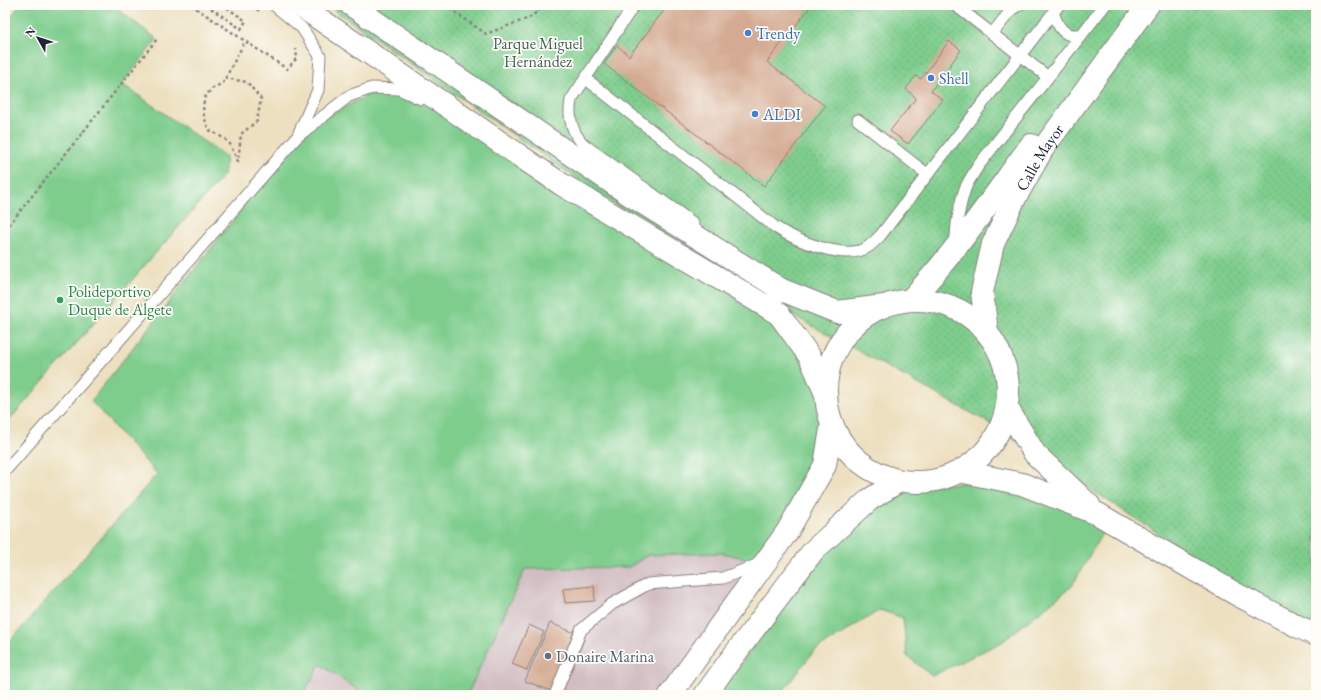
<svg xmlns="http://www.w3.org/2000/svg" width="1321" height="700" font-family="'EB Garamond',serif">
	<style>
		.industrial { fill: #d2bec2 }
		.grass { fill: #7ecd8d; stroke: #507864 }
		.park { fill: url(#park-dots); stroke: #507864 }
		.building { fill: #d4aa92 }
		.lines { fill: none; stroke-linecap: round; stroke-linejoin: round }
		.service-casing { stroke: #88817e; stroke-width: 13 }
		.tertiary-casing { stroke: #88817e; stroke-width: 24 }
		.secondary-casing { stroke: #88817e; stroke-width: 24 }
		.path { stroke: #88817e; stroke-width: 2.5; stroke-dasharray: 3 3; stroke-linecap: butt }
		.service { stroke: #fff; stroke-width: 11 }
		.tertiary { stroke: #fff; stroke-width: 22 }
		.secondary { stroke: #fff; stroke-width: 22 }
		.shop-dot { fill: #3f7fe0; stroke: #fdfcf7; stroke-width: 1.5 }
		.leisure-dot { fill: #2e9e5b; stroke: #fdfcf7; stroke-width: 1.5 }
		.service-dot { fill: #5c6f8a; stroke: #fdfcf7; stroke-width: 1.5 }
		.labels { text-anchor: middle; stroke-width: 3.5; stroke-linejoin: round; paint-order: stroke }
		.shop-label { font-size: 16px; fill: #366cbe; stroke: #fdfcf7; text-anchor: start }
		.park-label { font-size: 16px; fill: #425e58; stroke: #fdfcf7 }
		.street-label { font-size: 16px; fill: #22223b; stroke: #fdfcf7 }
		.leisure-label { font-size: 16px; fill: #27864d; stroke: #fdfcf7; text-anchor: start }
		.service-label { font-size: 16px; fill: #4e5e75; stroke: #fdfcf7; text-anchor: start }
	</style>
	<defs>
		<pattern id="park-dots" width="8" height="8" patternUnits="userSpaceOnUse"><rect width="8" height="8" fill="#7ecd8d"/><path d="M2 2h.1M6 6h.1" fill="none" stroke="#6db07b" stroke-width="1.8" stroke-linecap="round"/></pattern>
	</defs>
	<rect width="100%" height="100%" fill="#fdfcf7"/>
	<filter id="ink" filterUnits="userSpaceOnUse"><feTurbulence type="fractalNoise" baseFrequency=".025" numOctaves="2"/><feDisplacementMap in="SourceGraphic" scale="8" xChannelSelector="R" yChannelSelector="G"/><feConvolveMatrix kernelMatrix="1 2 1 2 8 2 1 2 1" color-interpolation-filters="sRGB"/></filter>
	<filter id="wash" filterUnits="userSpaceOnUse"><feTurbulence type="fractalNoise" baseFrequency=".012" numOctaves="4" result="noise"/><feDisplacementMap in="SourceGraphic" scale="16" xChannelSelector="R" yChannelSelector="G"/><feGaussianBlur stdDeviation="0.9" result="paint"/><feColorMatrix in="noise" values="0 0 0 0 0 0 0 0 0 0 0 0 0 0 0 0 0 1.4 0 .05"/><feComposite in="paint" operator="in"/></filter>
	<g filter="url(#wash)">
		<rect width="100%" height="100%" fill="#ede0c0"/>
		<g class="industrial">
			<polygon points="723,553 770,564 687,695 473,695 469,691 525,569 629,567 648,555"/>
			<polygon points="320,664 365,695 303,695"/>
		</g>
		<g class="grass">
			<polygon points="20,5 112,5 157,39 122,84 226,157 224,175 5,425 5,24"/>
			<polygon points="415,94 453,107 811,348 826,404 821,456 770,564 723,553 648,555 629,567 525,569 469,691 473,695 365,695 320,664 303,695 5,695 5,647 157,474 91,401 296,140 331,114 368,95"/>
			<polygon points="975,482 1040,494 1109,521 1072,586 1002,642 932,676 907,656 903,618 880,610 814,651 780,695 717,695 851,518 904,487"/>
		</g>
		<polygon class="park" points="327,5 1316,5 1316,633 1308,631 984,420 701,265"/>
		<g id="blocks">
			<g class="building">
				<polygon points="668,5 812,5 767,62 825,106 764,186 604,64 617,45 629,56"/>
				<polygon points="949,41 961,50 931,91 943,100 908,144 890,131 916,98 906,89 916,76 921,79"/>
				<polygon points="594,586 595,601 565,603 563,589"/>
				<polygon points="550,623 585,637 561,695 525,681"/>
				<polygon points="529,625 544,632 527,670 512,664"/>
			</g>
		</g>
	</g>
	<g filter="url(#ink)">
		<use href="#blocks" fill-opacity="0" stroke="#88817e" stroke-width="1"/>
		<g class="lines">
			<defs>
				<g id="service">
					<polyline points="274,5 302,28 320,56 318,90 298,135"/>
					<path d="M634 5 571 100C568 116 571 131 583 144L693 223"/>
					<polyline points="955,5 1048,77"/>
					<path d="M1053 12C1058 27 1064 39 1082 34"/>
					<polyline points="992,34 1012,9 1019,5"/>
					<path d="M586 79 775 227C795 240 846 262 868 247 872 244 876 240 880 236L1059 5"/>
					<polyline points="858,120 927,174"/>
					<path d="M957 242C954 230 961 200 965 189 968 181 974 173 978 166L1105 5"/>
					<polyline points="5,471 297,137 349,96 372,88 399,89 421,99"/>
					<polyline points="555,695 581,630 612,604 648,584 723,578 762,563"/>
				</g>
				<g id="tertiary">
					<path d="M912 298C957 251 993 197 1031 145"/>
					<path id="s1" d="M987 332 982 292 993 244 1015 198 1042 150 1148 5"/>
				</g>
				<g id="secondary">
					<polyline points="299,5 561,184 779,314"/>
					<polyline points="351,5 630,195 782,290 837,312 884,306"/>
					<circle cx="917" cy="391" r="91"/>
					<polyline points="768,305 779,314 810,357 825,392"/>
					<polyline points="1007,408 1035,454 1089,505"/>
					<polyline points="964,472 1022,484 1098,514 1236,594 1297,626 1316,635"/>
					<polyline points="670,695 787,532 825,465 832,423"/>
					<polyline points="705,695 728,663 813,551 869,500 896,483"/>
				</g>
			</defs>
			<use href="#service" class="service-casing"/>
			<use href="#tertiary" class="tertiary-casing"/>
			<use href="#secondary" class="secondary-casing"/>
			<g class="path">
				<polyline points="191,5 287,69 297,58 296,49"/>
				<polyline points="206,5 241,29 246,21 223,5"/>
				<polyline points="252,5 259,11"/>
				<polyline points="445,5 486,34 529,18 546,5"/>
				<polyline points="225,78 247,82 261,99 257,121 241,134 238,162"/>
				<polyline points="238,162 230,144 225,139 209,130 204,117 203,105 206,95 213,88 223,83 245,41"/>
				<polyline points="5,230 157,39"/>
			</g>
			<use href="#service" class="service"/>
			<use href="#tertiary" class="tertiary"/>
			<use href="#secondary" class="secondary"/>
		</g>
	</g>
	<g class="shop-dot">
		<circle cx="748" cy="33" r="4"/>
		<circle cx="931" cy="78" r="4"/>
		<circle cx="755" cy="114" r="4"/>
	</g>
	<circle class="leisure-dot" cx="60" cy="300" r="4"/>
	<circle class="service-dot" cx="548" cy="656" r="4"/>
	<g class="labels">
		<g class="shop-label">
			<text x="756" y="39">Trendy</text>
			<text x="939" y="84">Shell</text>
			<text x="763" y="120">ALDI</text>
		</g>
		<g class="park-label">
			<text x="538" y="49">Parque Miguel<tspan x="538" dy="18">Hernández</tspan></text>
		</g>
		<g class="street-label">
			<text dy="6" stroke="none"><textPath href="#s1" startOffset="188">Calle Mayor</textPath></text>
		</g>
		<g class="leisure-label">
			<text x="68" y="297">Polideportivo<tspan x="68" dy="18">Duque de Algete</tspan></text>
		</g>
		<g class="service-label">
			<text x="556" y="662">Donaire Marina</text>
		</g>
	</g>
	<rect width="1321" height="700" fill="none" stroke="#fdfcf7" stroke-width="20"/>
	<g transform="translate(38 38) rotate(309)" stroke="#fdfcf7" stroke-width="3" paint-order="stroke">
	<path d="M0-3L7 15L0 10L-7 15Z" fill="#22223b"/>
	<text y="-6" font-size="11" font-weight="bold" text-anchor="middle" fill="#22223b">N</text>
	</g>
</svg>
